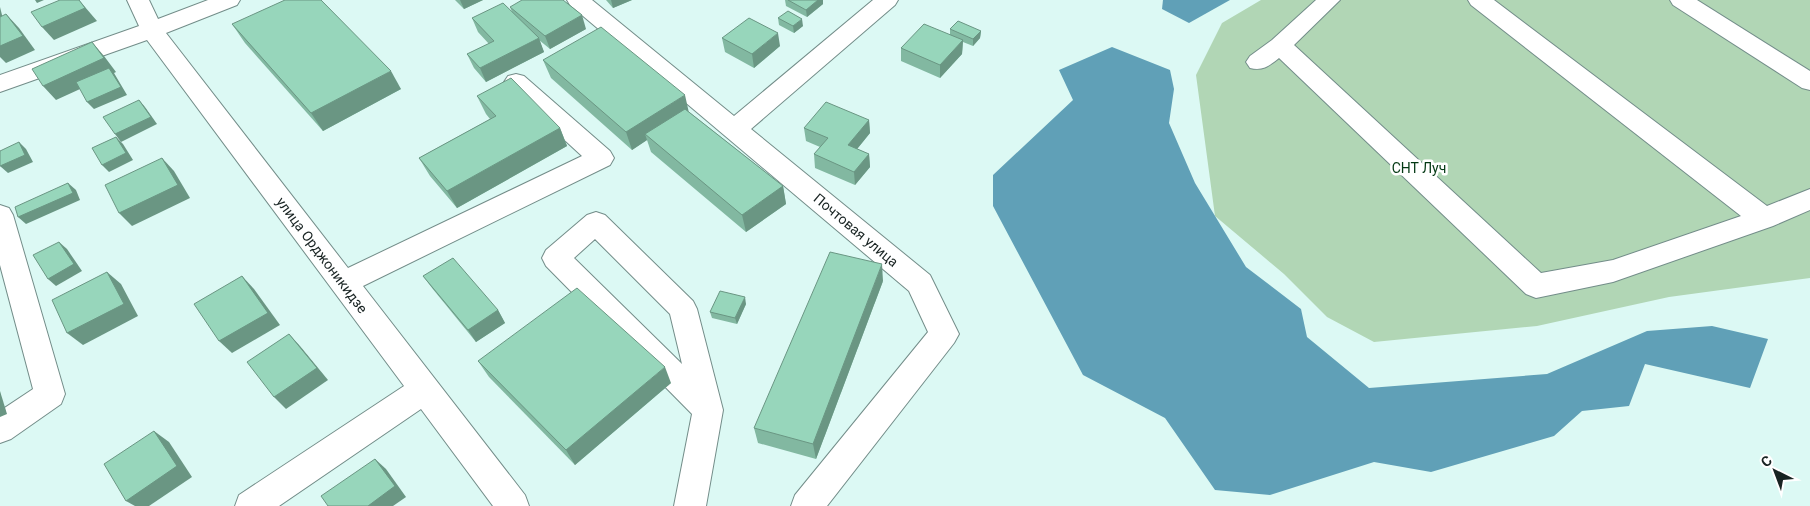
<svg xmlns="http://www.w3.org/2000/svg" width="1810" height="506" font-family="Roboto,sans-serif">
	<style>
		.green { fill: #b1d6b5 }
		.water { fill: #60a0b7 }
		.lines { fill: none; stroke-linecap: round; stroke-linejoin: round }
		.minor-casing { stroke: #738d89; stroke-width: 2 }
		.minor { fill: #fff; fill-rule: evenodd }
		.wall { fill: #82b8a1 }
		.shaded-wall { fill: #6a9683 }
		.building { fill: #97d6bb; stroke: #6a9683 }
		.labels { text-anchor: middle; stroke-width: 5; stroke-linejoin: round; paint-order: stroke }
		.park-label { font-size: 14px; fill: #033813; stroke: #fff }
		.street-label { font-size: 14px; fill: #182322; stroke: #fff }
	</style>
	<rect width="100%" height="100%" fill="#dcf9f4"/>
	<polygon class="green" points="1261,0 1810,0 1810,278 1669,297 1537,326 1374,342 1327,317 1284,274 1215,216 1196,75 1222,23"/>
	<g class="water">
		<polygon points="1163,0 1230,0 1189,23 1162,9"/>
		<polygon points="1112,47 1170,70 1174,89 1169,123 1195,183 1246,267 1301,309 1307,337 1369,388 1547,374 1647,331 1712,326 1768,339 1750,388 1645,364 1629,406 1582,411 1554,436 1431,472 1374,462 1270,495 1215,490 1165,418 1083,375 993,206 993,175 1073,100 1059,70"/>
	</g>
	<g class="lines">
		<defs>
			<g id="minor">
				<polygon points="127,0 149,0 158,19 208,0 240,0 237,5 166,33 348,268 582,156 508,88 504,82 508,76 516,74 524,76 610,151 614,158 610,165 363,286 525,495 529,506 493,506 421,409 279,506 235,506 239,495 404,386 147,40 0,92 0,75 139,26"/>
				<polygon points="567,0 592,0 734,116 873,0 898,0 895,5 751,129 930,275 959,334 954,343 827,506 791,506 795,495 928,332 909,291 570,5"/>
				<path d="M1316 0H1340L1294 45 1541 273 1613 260 1741 216 1471 5 1468 0H1494L1767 206 1810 189V210L1773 226 1613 282 1536 298 1526 294 1279 58C1269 66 1263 71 1250 68L1246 62 1250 56 1272 40Z"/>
				<polygon points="1670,0 1697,0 1810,71 1810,90 1802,88 1673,5"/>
				<polygon points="0,205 9,208 13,215 65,394 61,404 11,439 0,443 0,411 33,389 0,265"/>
				<path d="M596 212 605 215 693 301 697 309 723 410 706 506H674L692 414 546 266 542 258 546 250 587 215ZM595 239 670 314 682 364 574 258Z"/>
			</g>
		</defs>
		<use href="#minor" class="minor-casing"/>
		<use href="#minor" class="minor"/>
	</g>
	<g class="wall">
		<polygon points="455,0 483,0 464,9"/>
		<polygon points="606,0 632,0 613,8"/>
		<polygon points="785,0 823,0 823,4 807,17 786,6"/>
		<polygon points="510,7 586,29 550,49 539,40 544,52 486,82 474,68 467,54 489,44 478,32 472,18 512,12"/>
		<polygon points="778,18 803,26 794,33 779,25"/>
		<polygon points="232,24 401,89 323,131 245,43"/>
		<polygon points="950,29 981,31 980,38 973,46 963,42 962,54 940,78 901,61 901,48 950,35"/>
		<polygon points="722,38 780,46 754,68 725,52"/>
		<polygon points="543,60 689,112 783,186 786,204 746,232 651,152 647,140 632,150 551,78"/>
		<polygon points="477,96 560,128 567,146 457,208 430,176 419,158 490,119 486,114"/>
		<polygon points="869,120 870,133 857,149 869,154 870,167 855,185 815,168 814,154 820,147 806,141 804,128"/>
		<polygon points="423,276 498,310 505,323 476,342 432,288"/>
		<polygon points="883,281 816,459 758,443 754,428"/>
		<polygon points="746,304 737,324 712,318 710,312"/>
		<polygon points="478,361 671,383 575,465 489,377"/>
	</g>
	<g class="shaded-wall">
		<polygon points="35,0 44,0 37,3"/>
		<polygon points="79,0 97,21 54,40 42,27"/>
		<polygon points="460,0 483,0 464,9"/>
		<polygon points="611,0 632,0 613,8"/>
		<polygon points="818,0 823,0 823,4 807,17 806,10"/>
		<polygon points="0,7 3,19 0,20"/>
		<polygon points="6,14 19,28 35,50 6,63 0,57 0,46"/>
		<polygon points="582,15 586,29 550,49 545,36"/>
		<polygon points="802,19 803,26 794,33 793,26"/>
		<polygon points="981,31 980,38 973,46 973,39"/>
		<polygon points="778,33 780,46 754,68 752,54"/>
		<polygon points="539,38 544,52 486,82 480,68"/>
		<polygon points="963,40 962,54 940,78 940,65"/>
		<polygon points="92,42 104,56 116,72 114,73 127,95 94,109 87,102 113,74 56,100 43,86"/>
		<polygon points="391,71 401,89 323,131 311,113"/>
		<polygon points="685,95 689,113 645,134 647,140 632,150 626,132"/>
		<polygon points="139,100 145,107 157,124 121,142 115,134"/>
		<polygon points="869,120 870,133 849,159 848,145"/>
		<polygon points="560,128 567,146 457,208 447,191"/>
		<polygon points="116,137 123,144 133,160 109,172 102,165"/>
		<polygon points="19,142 26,149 33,162 8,173 0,166"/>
		<polygon points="869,154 870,167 855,185 854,172"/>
		<polygon points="162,158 174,171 190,198 132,226 119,213"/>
		<polygon points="68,183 76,190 80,200 26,224 18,217"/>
		<polygon points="783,186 786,204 746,232 742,215"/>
		<polygon points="59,242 67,249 82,271 56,286 48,279"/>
		<polygon points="882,264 883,281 816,459 813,444"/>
		<polygon points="107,272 121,284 138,316 83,345 67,333"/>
		<polygon points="242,276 254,289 280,325 232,353 219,341"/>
		<polygon points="745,297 746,304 737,324 735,318"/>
		<polygon points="498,310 505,323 476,342 468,330"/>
		<polygon points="289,334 300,346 328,380 286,409 274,397"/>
		<polygon points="665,367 671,383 575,465 566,450"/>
		<polygon points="0,391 7,414 0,417"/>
		<polygon points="154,431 169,442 192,477 149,506 135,506 126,501"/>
		<polygon points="375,459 386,469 406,497 393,506 368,506"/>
	</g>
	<g class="building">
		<polygon points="60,0 79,0 85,8 42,27 31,12"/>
		<polygon points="285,0 321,0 391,71 311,113 232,24"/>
		<polygon points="522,0 563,0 582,15 545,36 510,7"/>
		<polygon points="788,0 818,0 806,10"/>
		<polygon points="503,3 539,38 480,68 467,54 494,41 472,18"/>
		<polygon points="788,11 802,19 793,26 778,18"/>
		<polygon points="6,14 23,36 0,46 0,17"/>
		<polygon points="749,18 778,33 752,54 722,38"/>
		<polygon points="958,21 981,31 973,39 950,29"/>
		<polygon points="924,24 963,40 940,65 901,48"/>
		<polygon points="601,27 685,95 626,132 543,60"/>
		<polygon points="92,42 104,58 43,86 32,69"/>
		<polygon points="109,68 121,87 87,102 76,82"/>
		<polygon points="511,78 560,128 447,191 419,158 496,116 477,96"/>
		<polygon points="139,100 151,117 115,134 103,117"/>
		<polygon points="826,102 869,120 848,145 869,154 854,172 814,154 828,138 804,128"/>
		<polygon points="685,109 783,186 742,215 645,134"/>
		<polygon points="116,137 126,153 102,165 92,148"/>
		<polygon points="19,142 25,155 0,166 0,151"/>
		<polygon points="162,158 178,185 119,213 105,185"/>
		<polygon points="68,183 73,193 18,217 15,207"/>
		<polygon points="59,242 74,264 48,279 33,255"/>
		<polygon points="830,252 882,264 813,444 754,428"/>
		<polygon points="453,258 498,310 468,330 423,276"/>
		<polygon points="107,272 124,304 67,333 52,300"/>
		<polygon points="242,276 268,313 219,341 194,304"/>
		<polygon points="577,288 665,367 566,450 478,361"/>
		<polygon points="720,291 745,297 735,318 710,312"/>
		<polygon points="289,334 317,368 274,397 247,362"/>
		<polygon points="154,431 177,466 126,501 104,464"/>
		<polygon points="375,459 395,486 368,506 328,506 321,496"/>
	</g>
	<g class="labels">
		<g class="park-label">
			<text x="1419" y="173">СНТ Луч</text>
		</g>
		<g class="street-label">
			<text transform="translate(856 230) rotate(40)" y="5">Почтовая улица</text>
			<text transform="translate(322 255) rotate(53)" y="5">улица Орджоникидзе</text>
		</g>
	</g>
	<g transform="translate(1775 471) rotate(318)" stroke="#ffffff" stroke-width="4" paint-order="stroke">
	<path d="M0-4L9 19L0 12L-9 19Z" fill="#182322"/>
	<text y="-8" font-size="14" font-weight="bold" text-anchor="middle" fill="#182322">С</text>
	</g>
</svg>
